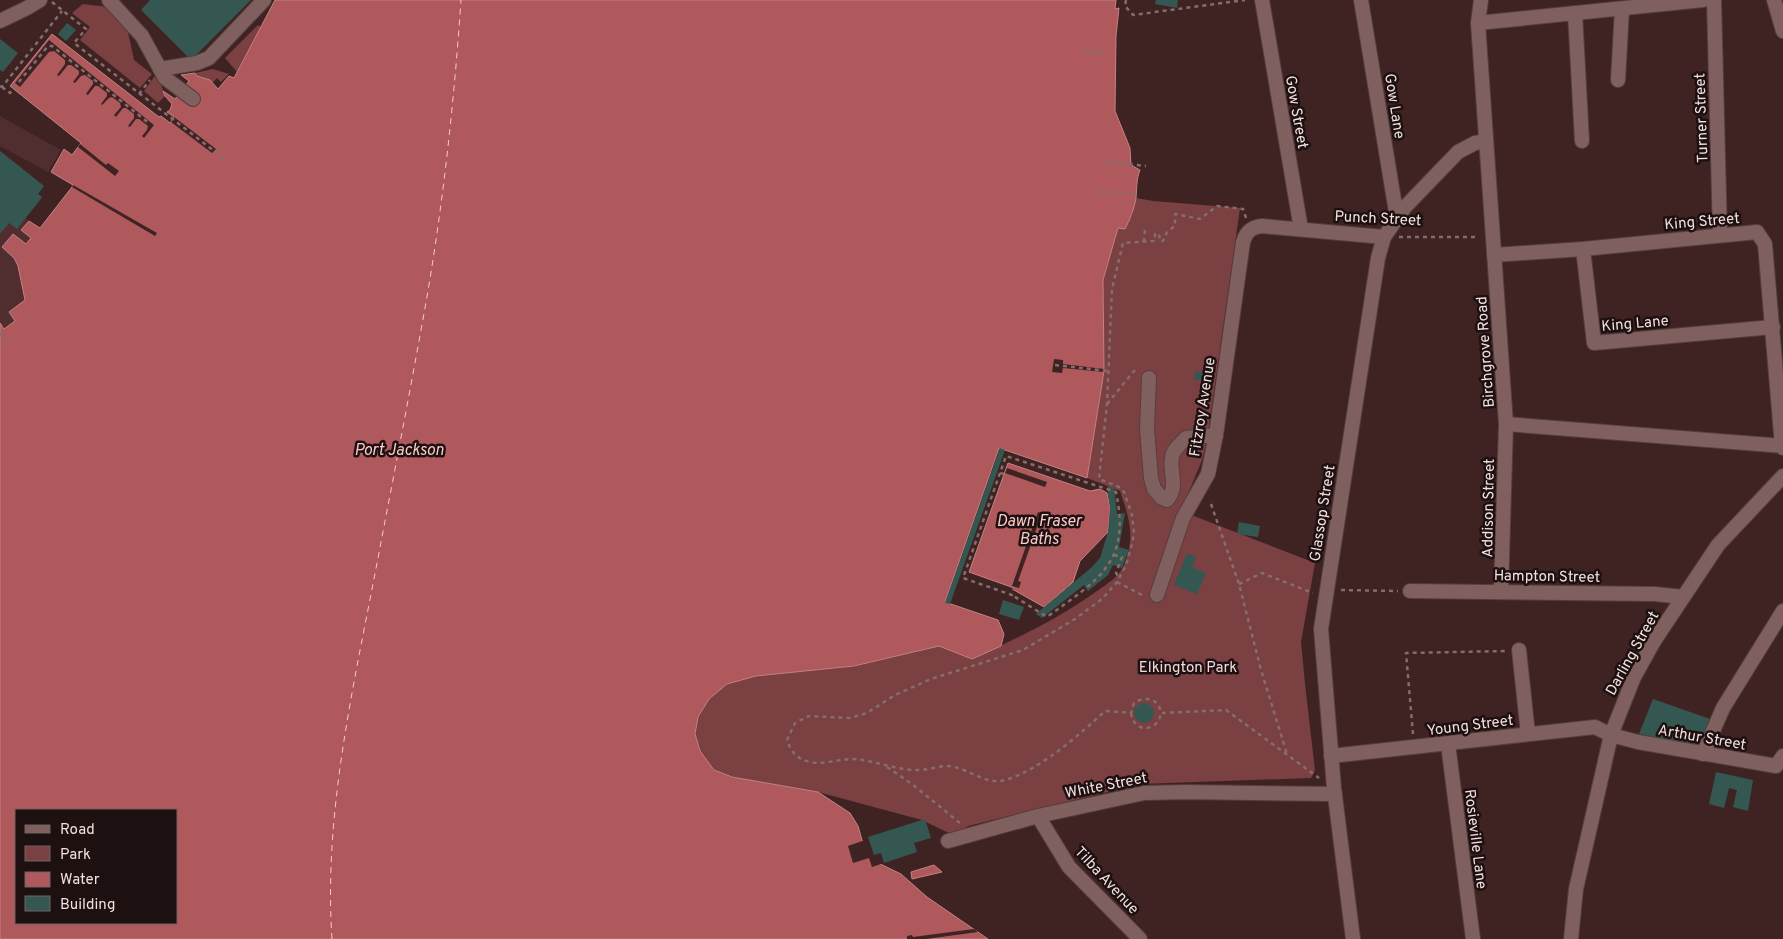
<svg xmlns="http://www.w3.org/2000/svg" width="1783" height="939" font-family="Overpass,sans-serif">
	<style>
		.built { fill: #502d2e }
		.green { fill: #7a4042 }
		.water { fill: #af595c; stroke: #c38283; fill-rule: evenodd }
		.pier { fill: #3f2323 }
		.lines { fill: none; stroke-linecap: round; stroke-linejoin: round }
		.ferry { stroke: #fbc9c8; stroke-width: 1; stroke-dasharray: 6 5; stroke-linecap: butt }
		.building { fill: #345851 }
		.minor-casing { stroke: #563e3f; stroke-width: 16 }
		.path { stroke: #856d6c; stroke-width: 2.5; stroke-dasharray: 4 4; stroke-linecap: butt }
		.minor { stroke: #80605f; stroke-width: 14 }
		.labels { text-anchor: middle; stroke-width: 5; stroke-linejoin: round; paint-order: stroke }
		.street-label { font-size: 15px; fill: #f3e0df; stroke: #1d1010 }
		.park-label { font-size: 15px; fill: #f3d9d9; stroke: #1d1010 }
		.water-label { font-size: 16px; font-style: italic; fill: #fbc9c8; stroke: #1d1010 }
	</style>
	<rect width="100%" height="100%" fill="#3f2323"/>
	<g class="built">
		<polygon points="0,116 61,150 48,172 0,146"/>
		<polygon points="0,151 44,186 38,194 42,198 26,218 29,221 21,230 31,239 14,258 18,266 25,301 10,312 15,321 4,329 0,323"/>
	</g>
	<g class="green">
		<polygon points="83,4 108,7 127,27 134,60 152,74 140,88 80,40 90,27 72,13"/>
		<polygon points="258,25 261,27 237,72 225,58"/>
		<polygon points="213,69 229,74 221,82 217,78 212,83 209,80 197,76 195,73"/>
		<polygon points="155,76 159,79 165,96 158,103 144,91"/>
		<path d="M1136 198 1153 201 1240 208 1207 440 1202 460 1181 511 1315 563 1301 642 1305 684 1315 770 1311 778 1140 784 968 826 955 836 922 820 818 792 732 777 714 770 700 751 695 734 698 717 709 699 727 684 756 676 855 666 939 646 972 659C1016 639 1058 619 1097 591 1107 584 1119 577 1124 565 1136 537 1129 518 1120 491L1087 478 1104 371 1103 280 1118 228 1132 215Z"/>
	</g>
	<g class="water">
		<path d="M275 0H1116L1115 9 1119 8 1116 36 1115 111 1130 148 1131 165 1140 170C1136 180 1137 189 1136 198 1134 210 1130 219 1125 229L1118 228 1103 280 1104 371 1087 478 999 448 945 602 998 620 1004 634 1001 646 972 659 939 646 854 666 756 676 727 684 709 699 698 717 695 734 700 751 714 770 732 777 818 792 850 813 858 826 862 840 872 860 901 874 927 897 988 939H0V323L4 329 15 321 9 312 25 300 18 266 14 258 2 247 13 234 26 244 31 238 21 230 29 221 40 228 72 187 73 185 51 172 64 149 72 155 81 143 10 86 52 34 159 117 161 116 170 123 174 117 167 112 170 110 172 104 165 96 163 91 175 99 189 81 181 75 195 73 197 76 210 80 218 89 229 76 234 78ZM16 810H176V923H16Z"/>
		<polygon points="1008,463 1090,491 1100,489 1107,493 1110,508 1108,532 1080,561 1073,582 1070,585 1044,607 1014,590 1014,588 969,572"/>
		<polygon points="934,865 942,872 912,879 911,872"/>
	</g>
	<g class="pier">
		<polygon points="49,40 154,125 144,138 142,136 147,130 148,126 139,119 136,119 130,127 128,126 134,118 134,114 126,108 123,108 116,117 114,115 121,107 120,103 112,97 109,98 102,105 101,104 107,96 107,93 98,86 95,86 88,95 86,94 93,84 93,81 85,75 81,76 75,83 73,82 79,74 79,71 71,65 68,65 59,76 57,75 65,64 65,60 54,51 49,52 20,87 15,83"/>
		<polygon points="174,117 216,149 212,153 171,122"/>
		<polygon points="80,144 106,165 108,163 119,171 115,176 78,147"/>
		<polygon points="73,185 157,233 155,236 72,187"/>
		<polygon points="1054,359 1063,360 1063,364 1104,369 1104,372 1063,368 1062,373 1052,372"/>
		<polygon points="1007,468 1047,482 1045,487 1005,473"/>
		<polygon points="1038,512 1044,514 1043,520 1040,519 1018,581 1021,582 1019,588 1012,586"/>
		<polygon points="865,840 874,858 884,863 872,867 869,858 853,863 848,846"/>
		<polygon points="974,929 978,932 926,939 907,939 907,936 912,935 913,937"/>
	</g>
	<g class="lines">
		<path class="ferry" d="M332 939C323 807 357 672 381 542 396 464 411 386 425 308 443 206 454 103 461 0"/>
	</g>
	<g class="building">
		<polygon points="150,0 251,0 191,60 141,10"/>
		<polygon points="1156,0 1178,0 1177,8 1155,4"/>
		<polygon points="67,23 76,30 66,41 58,34"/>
		<polygon points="0,39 18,53 3,72 0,70"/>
		<polygon points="0,151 44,186 38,194 42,197 17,229 9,223 0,234"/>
		<polygon points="1196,371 1205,372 1203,381 1194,379"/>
		<polygon points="1000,448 1005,450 950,604 945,603"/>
		<polygon points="1107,487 1114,487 1117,514 1125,513 1119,547 1129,550 1122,568 1113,565 1108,575 1088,591 1084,585 1042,618 1036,614 1092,567 1100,558 1108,532 1110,508"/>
		<polygon points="1239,522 1260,526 1258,537 1237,534"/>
		<polygon points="1187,553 1196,557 1192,567 1206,573 1197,594 1174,585"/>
		<polygon points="1003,600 1024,607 1019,620 999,614"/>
		<polygon points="1653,699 1710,719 1699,748 1639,734"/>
		<circle cx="1144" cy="713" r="10"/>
		<polygon points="1716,772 1753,780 1748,811 1733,807 1737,790 1729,788 1724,808 1709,804"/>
		<polygon points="925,819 931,838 914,843 917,852 884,863 881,853 874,855 868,837"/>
	</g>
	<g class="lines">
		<defs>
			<g id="minor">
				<polyline points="109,0 142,36 165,78 193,99"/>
				<polyline points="1262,0 1301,229"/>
				<polyline points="1361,0 1397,218"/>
				<polyline points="1481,0 1478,23 1506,424 1501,592"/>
				<polyline points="1714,0 1720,235"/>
				<polyline points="1774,0 1783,31"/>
				<polyline points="1575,13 1582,141"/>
				<polyline points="0,21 27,8 40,0"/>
				<polyline points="1478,23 1703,0"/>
				<polyline points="160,69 197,63 209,58 264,0"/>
				<polyline points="1618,80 1622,9"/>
				<polyline points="1583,249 1594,343 1773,327"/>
				<polyline points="1494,255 1583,249 1757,232 1765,244 1782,446"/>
				<path d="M1149 378 1147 429 1151 478 1154 489 1162 498 1167 500C1179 487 1169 472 1172 457 1173 450 1181 443 1186 438L1216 435"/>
				<polyline points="1506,424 1782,446 1783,448"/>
				<polyline points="1410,591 1655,594 1683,597"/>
				<path d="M1157 595 1183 518 1208 474 1216 435 1243 242C1246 232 1251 227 1262 226L1384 237"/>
				<polyline points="1519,650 1528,734"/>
				<polyline points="1448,744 1473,939"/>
				<polyline points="1703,754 1723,708 1783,611"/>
				<polyline points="1331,756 1595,727 1611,735 1638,742 1776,766 1783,756"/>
				<polyline points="1038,816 1069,867 1140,939"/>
				<polyline points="948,841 1038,816 1144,793 1186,792 1335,794"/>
				<polyline points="1353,939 1334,788 1321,629 1378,258 1384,237 1405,207 1458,152 1475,143 1486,141"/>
				<polyline points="1571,939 1576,889 1611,735 1634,677 1654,641 1718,545 1783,476"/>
			</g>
		</defs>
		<use href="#minor" class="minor-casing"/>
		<g class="path">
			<polyline points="1126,0 1125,6 1133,15 1245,0"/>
			<polyline points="52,2 86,29 74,43 227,161"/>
			<polyline points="1085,53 1108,51"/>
			<polyline points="0,86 2,87 62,11"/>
			<polyline points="2,87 10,93 48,46 52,46 150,124"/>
			<polyline points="139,94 150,80"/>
			<polyline points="1105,162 1146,166"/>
			<polyline points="1099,192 1139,193"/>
			<path d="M1246 218 1243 209 1217 206 1200 219 1175 214V226L1167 232 1163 241H1160L1159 234H1155V241L1123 243 1112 289 1107 404 1099 479 1119 487 1124 492 1132 515 1134 533 1132 544 1126 565 1117 582 1102 599 1075 619 1023 650 931 679 895 695 867 713 850 718 809 716 795 723 787 740C791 752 797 759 810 762 824 765 839 759 852 759 875 760 897 771 920 770 929 770 938 766 946 766 967 766 984 786 1005 780 1040 770 1079 735 1105 711L1131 713 1134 703C1146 695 1159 699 1161 713L1226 710 1319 778"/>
			<polyline points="1399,237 1479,237"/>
			<polyline points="1144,242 1145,229"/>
			<polyline points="0,333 9,344"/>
			<polyline points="1055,365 1108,371"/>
			<polyline points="1107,404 1134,371 1139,370"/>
			<polyline points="1000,473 963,578 1012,595 1014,588"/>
			<path d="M1004 474 1000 473 1006 456 1116 492C1131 563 1099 579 1047 617L1012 595"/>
			<polyline points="1211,504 1239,584 1261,670 1287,754"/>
			<polyline points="1114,555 1122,557 1116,573 1119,577"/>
			<polyline points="1117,582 1144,596"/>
			<polyline points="1239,584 1262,573 1313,593"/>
			<polyline points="1341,590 1398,591"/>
			<path d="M1131 713C1133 733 1158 733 1161 713"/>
			<polyline points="1413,734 1406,653 1507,651"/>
			<polyline points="887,767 912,784 960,823"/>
		</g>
		<use href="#minor" class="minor"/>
	</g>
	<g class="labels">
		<g class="street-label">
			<text transform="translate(1395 106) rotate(81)" y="5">Gow Lane</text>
			<text transform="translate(1297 112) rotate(80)" y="5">Gow Street</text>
			<text transform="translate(1701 118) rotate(-92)" y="5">Turner Street</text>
			<text transform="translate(1378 218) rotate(3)" y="5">Punch Street</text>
			<text transform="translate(1702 221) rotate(-5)" y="5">King Street</text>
			<text transform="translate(1635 323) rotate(-5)" y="5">King Lane</text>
			<text transform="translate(1485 352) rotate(-94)" y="5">Birchgrove Road</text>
			<text transform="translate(1202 407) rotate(-81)" y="5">Fitzroy Avenue</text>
			<text transform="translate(1488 508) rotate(-89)" y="5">Addison Street</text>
			<text transform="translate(1322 513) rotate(-81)" y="5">Glassop Street</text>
			<text transform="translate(1547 576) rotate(1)" y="5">Hampton Street</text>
			<text transform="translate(1632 653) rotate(-61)" y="5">Darling Street</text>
			<text transform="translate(1470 725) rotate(-7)" y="5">Young Street</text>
			<text transform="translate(1702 737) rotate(10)" y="5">Arthur Street</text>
			<text transform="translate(1106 785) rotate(-11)" y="5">White Street</text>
			<text transform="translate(1476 839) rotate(83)" y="5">Rosieville Lane</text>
			<text transform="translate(1107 880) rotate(47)" y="5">Tilba Avenue</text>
		</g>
		<g class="park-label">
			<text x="1188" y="672">Elkington Park</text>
		</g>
		<g class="water-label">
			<text x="399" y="455">Port Jackson</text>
			<text x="1039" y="526">Dawn Fraser<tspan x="1039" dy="18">Baths</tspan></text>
		</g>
	</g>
	<rect x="15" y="809" width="162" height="115" fill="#1d1010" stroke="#736363"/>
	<rect x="25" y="825" width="25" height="8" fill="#80605f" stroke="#736363"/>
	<text x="60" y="834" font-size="15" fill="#f3e0df">Road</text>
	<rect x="25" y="846" width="25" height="15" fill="#7a4042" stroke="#736363"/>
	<text x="60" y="859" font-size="15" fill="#f3e0df">Park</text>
	<rect x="25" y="872" width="25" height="15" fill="#af595c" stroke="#736363"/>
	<text x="60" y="884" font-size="15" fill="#f3e0df">Water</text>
	<rect x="25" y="896" width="25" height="15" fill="#345851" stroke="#736363"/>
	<text x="60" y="909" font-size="15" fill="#f3e0df">Building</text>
</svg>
